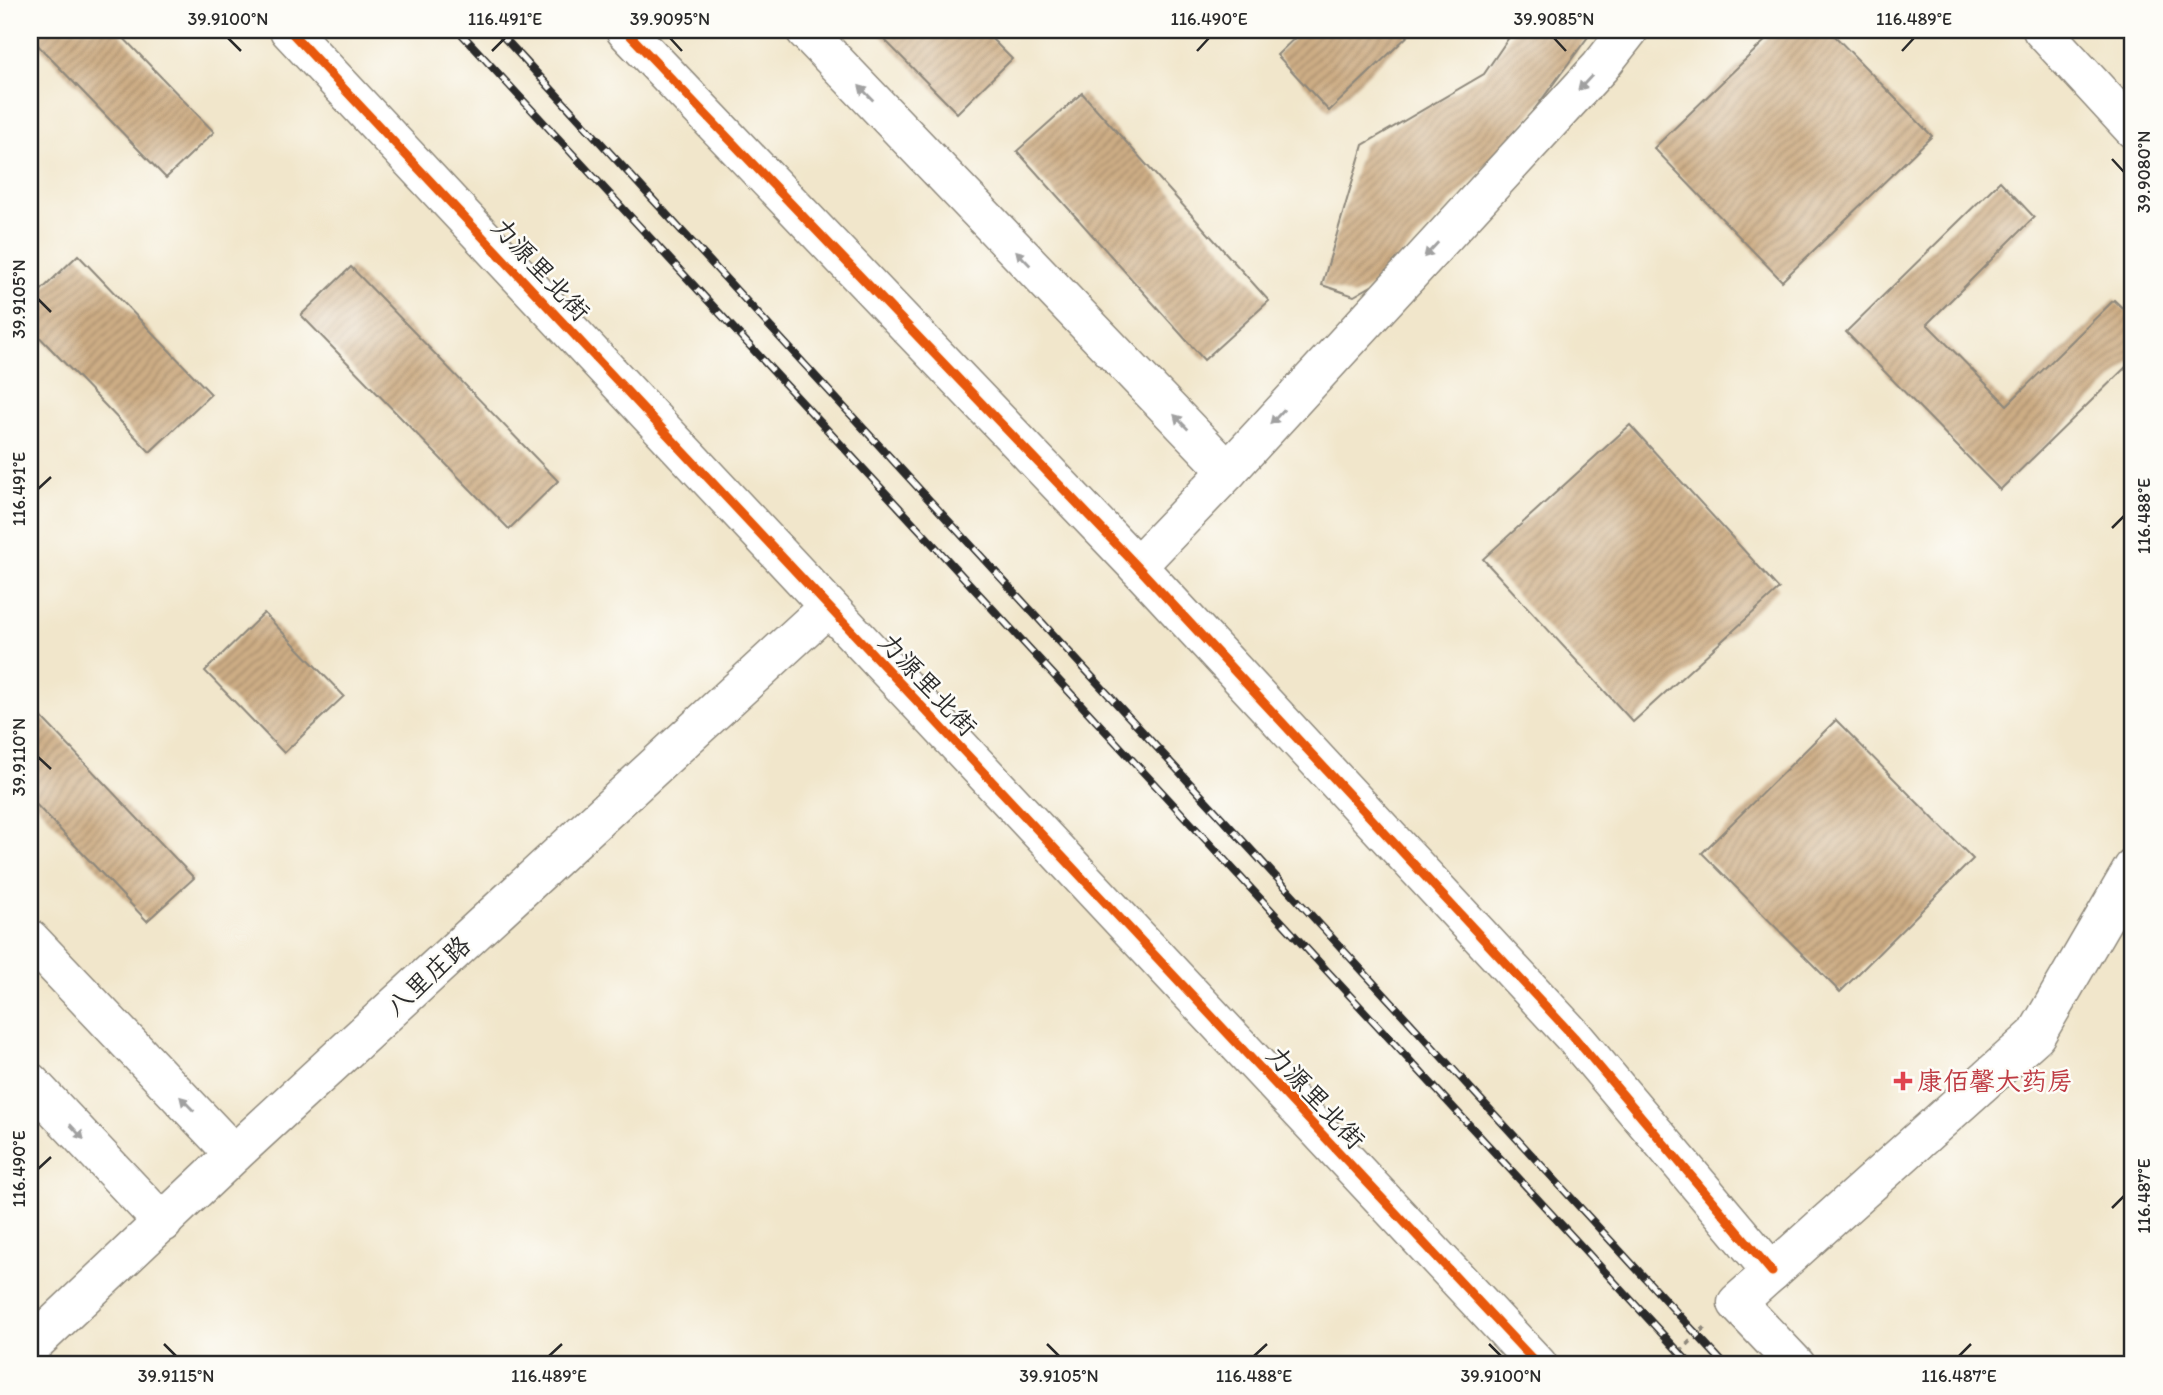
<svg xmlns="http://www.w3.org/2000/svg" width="2163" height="1395" font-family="Itim,'LXGW WenKai TC',sans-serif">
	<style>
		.building { fill: url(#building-hatch) }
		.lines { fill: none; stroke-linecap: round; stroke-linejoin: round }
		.street-casing { stroke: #8e887b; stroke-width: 41 }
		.path { stroke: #8e887b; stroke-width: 4.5; stroke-dasharray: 5 5; stroke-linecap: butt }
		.street { stroke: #fff; stroke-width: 38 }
		.rail-casing { stroke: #2b2b2b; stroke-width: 8 }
		.rail { stroke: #fdfcf7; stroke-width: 5; stroke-dasharray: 16; stroke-linecap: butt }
		.cycleway-casing { stroke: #fdfcf7; stroke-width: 13 }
		.cycleway { stroke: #e8590c; stroke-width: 9 }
		.oneway { fill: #a0a0a0 }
		.ticks { fill: none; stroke: #2b2b2b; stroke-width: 2.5 }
		.health-dot { fill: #e0444e; stroke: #fdfcf7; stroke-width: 2.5 }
		.labels { text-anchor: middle; stroke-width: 5; stroke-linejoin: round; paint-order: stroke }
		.street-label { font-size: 26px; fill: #2b2b2b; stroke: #fdfcf7 }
		.health-label { font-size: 26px; fill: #be3a42; stroke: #fdfcf7; text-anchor: start }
		.neatline { fill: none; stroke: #2b2b2b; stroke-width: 2.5 }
		.ticks-label { font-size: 18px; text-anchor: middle; fill: #2b2b2b }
	</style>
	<defs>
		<pattern id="building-hatch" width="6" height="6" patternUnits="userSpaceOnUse" patternTransform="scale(1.75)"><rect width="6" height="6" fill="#cdad85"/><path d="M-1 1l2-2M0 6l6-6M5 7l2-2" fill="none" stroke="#a78d6d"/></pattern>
	</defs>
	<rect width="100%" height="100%" fill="#fdfcf7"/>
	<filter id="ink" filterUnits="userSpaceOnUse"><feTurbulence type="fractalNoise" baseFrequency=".0143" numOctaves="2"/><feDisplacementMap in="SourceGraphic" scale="14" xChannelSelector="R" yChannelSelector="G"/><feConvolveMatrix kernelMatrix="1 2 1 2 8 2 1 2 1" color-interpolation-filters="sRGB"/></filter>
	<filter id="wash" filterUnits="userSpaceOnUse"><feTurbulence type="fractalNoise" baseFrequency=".00686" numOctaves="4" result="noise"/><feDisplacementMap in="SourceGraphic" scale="28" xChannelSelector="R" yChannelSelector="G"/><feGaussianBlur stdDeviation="1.57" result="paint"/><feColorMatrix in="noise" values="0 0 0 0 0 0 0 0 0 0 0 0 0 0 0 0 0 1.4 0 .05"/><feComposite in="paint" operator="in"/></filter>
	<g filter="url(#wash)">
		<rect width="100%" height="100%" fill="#f1e6cb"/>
		<g id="blocks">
			<g class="building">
				<polygon points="30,30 116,30 214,132 166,178 30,37"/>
				<polygon points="875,30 983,30 1012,59 957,113"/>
				<polygon points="1303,30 1414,30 1329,111 1277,55"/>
				<polygon points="1514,30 1593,30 1517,133 1373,285 1354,296 1322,285 1363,145 1484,74"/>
				<polygon points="1776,30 1829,30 1932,136 1782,281 1654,148"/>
				<polygon points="1082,93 1269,301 1204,360 1017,151"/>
				<polygon points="2000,181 2034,217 1927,324 2007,405 2114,300 2133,318 2133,360 2000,490 1846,332"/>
				<polygon points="78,255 211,394 150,452 30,327 30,301"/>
				<polygon points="351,267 558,481 509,529 301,315"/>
				<polygon points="1630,425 1779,589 1633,722 1483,559"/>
				<polygon points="264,613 344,696 284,753 205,671"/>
				<polygon points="30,705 194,878 147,921 30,798"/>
				<polygon points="1836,720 1973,859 1840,992 1702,853"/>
			</g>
		</g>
	</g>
	<g filter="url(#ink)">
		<use href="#blocks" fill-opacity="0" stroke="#8e887b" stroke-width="2"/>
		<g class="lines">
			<defs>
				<g id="street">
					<polyline points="289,30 1538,1365"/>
					<polyline points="625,30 1137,566 1574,1037 1772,1272"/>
					<polyline points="805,30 1228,471"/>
					<polyline points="2042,30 2133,129"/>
					<polyline points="1137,566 1228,471 1600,67 1629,30"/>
					<polyline points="30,939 234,1154"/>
					<polyline points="30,1082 163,1223"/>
					<polyline points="30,1347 234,1154 828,607"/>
					<polyline points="1796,1365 1737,1303 2036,1035 2133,868"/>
				</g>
			</defs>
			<use href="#street" class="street-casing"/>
			<polyline class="path" points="1665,1365 1708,1325"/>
			<use href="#street" class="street"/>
			<defs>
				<g id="rail">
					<polyline points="458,30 1691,1365"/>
					<polyline points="497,30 1725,1365"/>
				</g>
			</defs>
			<use href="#rail" class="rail-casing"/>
			<use href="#rail" class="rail"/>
			<defs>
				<g id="cycleway">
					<polyline points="289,30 1538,1365"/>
					<polyline points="625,30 1137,566 1574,1037 1772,1272"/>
				</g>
			</defs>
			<use href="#cycleway" class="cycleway-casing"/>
			<use href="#cycleway" class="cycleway"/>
		</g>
		<defs><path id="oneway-solid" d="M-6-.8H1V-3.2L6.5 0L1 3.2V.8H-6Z" transform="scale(1.75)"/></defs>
		<g class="oneway">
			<use href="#oneway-solid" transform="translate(1585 83) rotate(133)"/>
			<use href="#oneway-solid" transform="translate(866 93) rotate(-134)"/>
			<use href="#oneway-solid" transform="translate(1431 250) rotate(133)"/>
			<use href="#oneway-solid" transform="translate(1023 258) rotate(-134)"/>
			<use href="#oneway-solid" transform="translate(1277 417) rotate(133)"/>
			<use href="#oneway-solid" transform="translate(1181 422) rotate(-134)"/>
			<use href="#oneway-solid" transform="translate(187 1104) rotate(-134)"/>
			<use href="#oneway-solid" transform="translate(77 1132) rotate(47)"/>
		</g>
	</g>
	<path class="ticks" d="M228 38 241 51M670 38 682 51M1554 38 1566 51M492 51 505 38M1197 51 1209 38M1902 51 1914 38M2112 159 2124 172M38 299 51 312M38 489 51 477M2112 528 2124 516M38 757 51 769M38 1169 51 1157M2112 1208 2124 1196M164 1344 176 1356M1047 1344 1059 1356M1489 1344 1501 1356M549 1356 562 1344M1254 1356 1267 1344M1959 1356 1971 1344"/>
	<path class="health-dot" d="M1899.5 1070.5h7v7h7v7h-7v7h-7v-7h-7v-7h7z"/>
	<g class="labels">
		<g class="street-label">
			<text transform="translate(541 269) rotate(47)" y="9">力源里北街</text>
			<text transform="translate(928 684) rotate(47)" y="9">力源里北街</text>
			<text transform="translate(428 976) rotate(-43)" y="9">八里庄路</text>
			<text transform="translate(1316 1097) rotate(47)" y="9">力源里北街</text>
		</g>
		<g class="health-label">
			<text x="1917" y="1090">康佰馨大药房</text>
		</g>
	</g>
	<rect width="2163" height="1395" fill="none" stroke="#fdfcf7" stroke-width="77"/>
	<rect x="38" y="38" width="2086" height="1318" class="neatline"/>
	<g class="ticks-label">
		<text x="228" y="25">39.9100°N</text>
		<text x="505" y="25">116.491°E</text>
		<text x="670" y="25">39.9095°N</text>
		<text x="1209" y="25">116.490°E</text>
		<text x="1554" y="25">39.9085°N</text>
		<text x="1914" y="25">116.489°E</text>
		<text transform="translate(2144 172) rotate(-90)" y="6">39.9080°N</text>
		<text transform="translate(19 299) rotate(-90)" y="6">39.9105°N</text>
		<text transform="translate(19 489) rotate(-90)" y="6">116.491°E</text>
		<text transform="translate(2144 516) rotate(-90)" y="6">116.488°E</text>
		<text transform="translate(19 757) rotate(-90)" y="6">39.9110°N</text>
		<text transform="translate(19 1169) rotate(-90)" y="6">116.490°E</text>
		<text transform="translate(2144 1196) rotate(-90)" y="6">116.487°E</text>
		<text x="176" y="1382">39.9115°N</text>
		<text x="549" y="1382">116.489°E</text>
		<text x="1059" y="1382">39.9105°N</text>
		<text x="1254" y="1382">116.488°E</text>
		<text x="1501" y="1382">39.9100°N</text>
		<text x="1959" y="1382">116.487°E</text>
	</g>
</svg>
